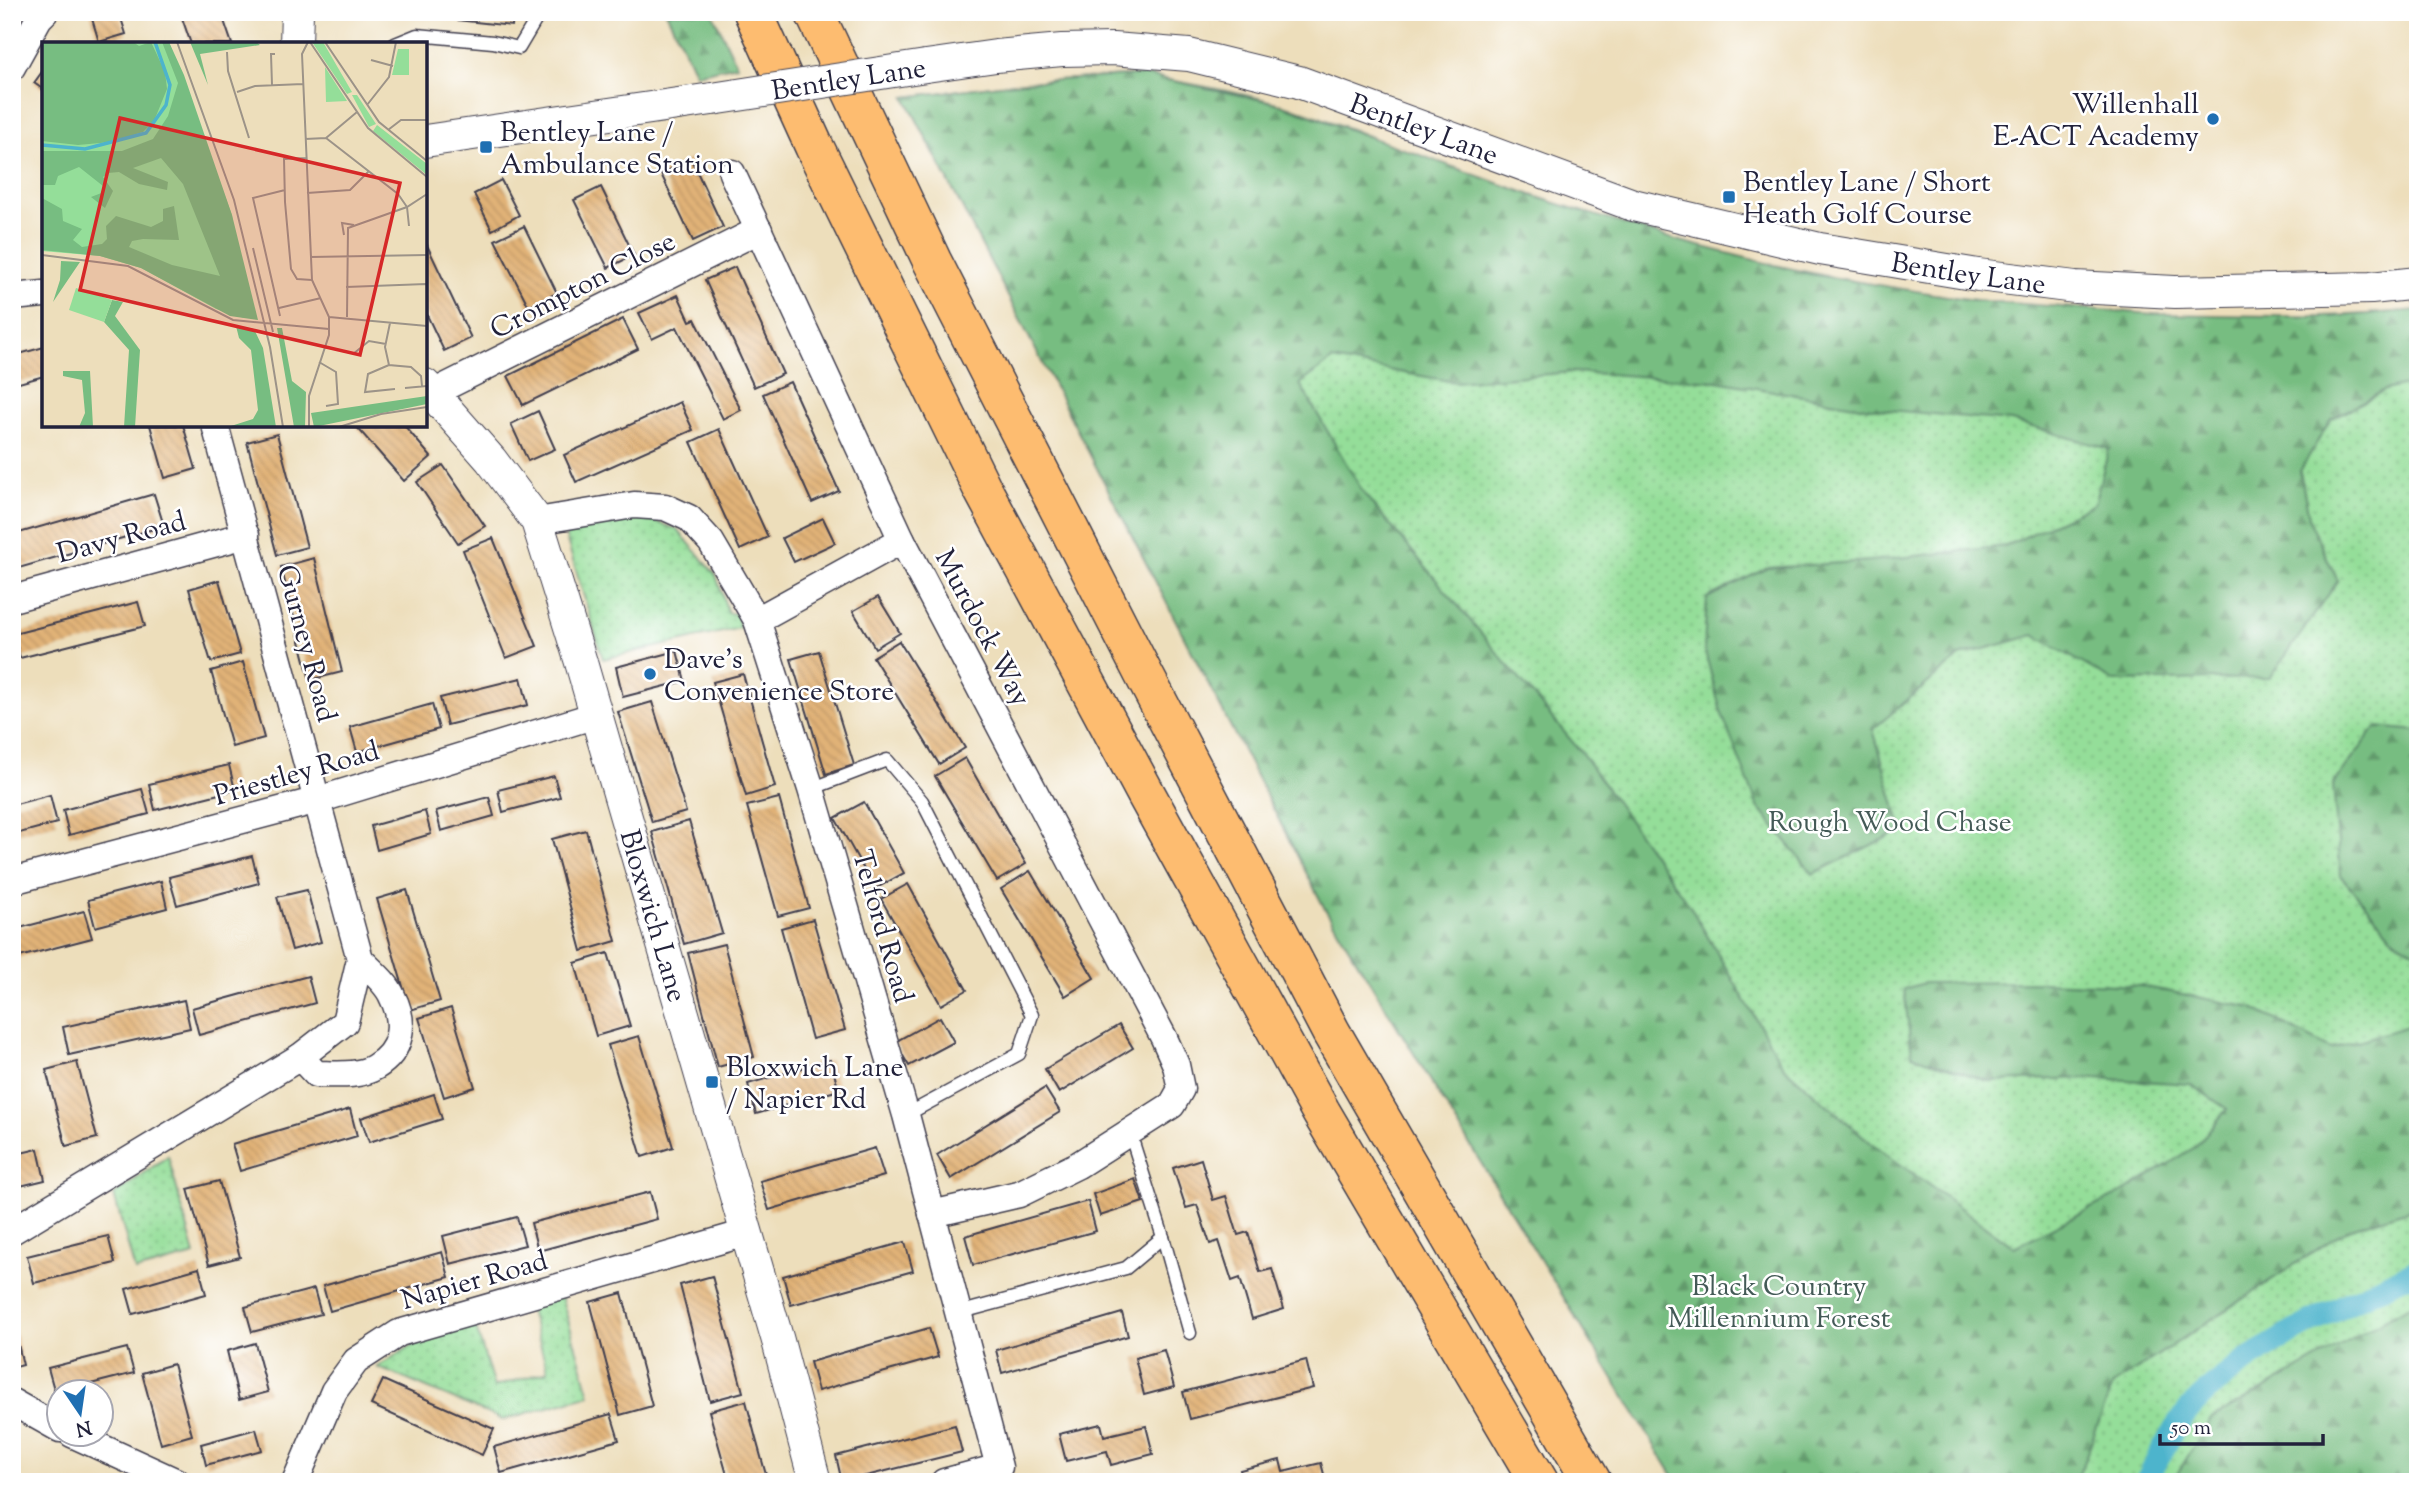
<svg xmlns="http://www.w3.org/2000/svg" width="2430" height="1494" font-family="'Sorts Mill Goudy',serif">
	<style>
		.grass { fill: url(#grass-dots); stroke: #5b806a; stroke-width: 2 }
		.forest { fill: url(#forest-firs); stroke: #4c705e; stroke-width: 2 }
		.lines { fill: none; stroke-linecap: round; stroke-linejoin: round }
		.canal { stroke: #4db4cc; stroke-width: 23 }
		.building { fill: url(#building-back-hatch) }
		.service-casing { stroke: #403e4e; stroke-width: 15 }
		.minor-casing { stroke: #403e4e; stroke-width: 29 }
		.tertiary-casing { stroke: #403e4e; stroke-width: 34 }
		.motorway-casing { stroke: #403e4e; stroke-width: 41 }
		.service { stroke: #fff; stroke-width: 12 }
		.minor { stroke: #fff; stroke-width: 26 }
		.tertiary { stroke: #fff; stroke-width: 32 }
		.motorway { stroke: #fdbc6f; stroke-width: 38 }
		.tertiary-bridge-casing { stroke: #403e4e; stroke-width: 34; stroke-linecap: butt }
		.tertiary-bridge { stroke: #fff; stroke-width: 32 }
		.poi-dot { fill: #1f6fb2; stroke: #fff; stroke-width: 2.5 }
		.labels { text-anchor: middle; stroke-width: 5; stroke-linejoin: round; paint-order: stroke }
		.street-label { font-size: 28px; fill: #22223b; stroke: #fff }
		.poi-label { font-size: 28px; fill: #22223b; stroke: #fff; text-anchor: start }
		.park-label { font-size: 28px; fill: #445a57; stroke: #fff }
		.inset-river { fill: none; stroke: #4db4cc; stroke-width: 3.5 }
		.inset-road { fill: none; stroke: #9c9388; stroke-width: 2 }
		.view { fill: #d62828; fill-opacity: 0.15; stroke: #d62828; stroke-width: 3.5 }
		.inset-edge { fill: none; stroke: #22223b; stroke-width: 3.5 }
	</style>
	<defs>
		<pattern id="grass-dots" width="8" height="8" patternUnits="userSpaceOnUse" patternTransform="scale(1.75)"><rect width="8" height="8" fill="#94de99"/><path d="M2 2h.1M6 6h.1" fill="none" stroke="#7fbe85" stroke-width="1.8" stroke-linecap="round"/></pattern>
		<pattern id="forest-firs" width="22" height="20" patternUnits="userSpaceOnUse" patternTransform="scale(1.75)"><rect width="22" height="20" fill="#77bd81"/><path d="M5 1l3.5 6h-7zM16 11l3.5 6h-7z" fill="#61996b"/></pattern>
		<pattern id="building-back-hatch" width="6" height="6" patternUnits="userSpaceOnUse" patternTransform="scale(1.75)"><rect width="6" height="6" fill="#e1b277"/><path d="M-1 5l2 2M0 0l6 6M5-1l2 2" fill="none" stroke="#c19968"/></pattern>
	</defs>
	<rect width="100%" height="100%" fill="#fff"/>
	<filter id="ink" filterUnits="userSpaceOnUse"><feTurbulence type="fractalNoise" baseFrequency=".0143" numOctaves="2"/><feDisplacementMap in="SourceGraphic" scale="14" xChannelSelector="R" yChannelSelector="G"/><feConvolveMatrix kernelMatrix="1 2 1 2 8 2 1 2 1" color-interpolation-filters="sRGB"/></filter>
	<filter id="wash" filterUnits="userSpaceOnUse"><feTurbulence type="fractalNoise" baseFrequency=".00686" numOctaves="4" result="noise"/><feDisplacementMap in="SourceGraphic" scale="28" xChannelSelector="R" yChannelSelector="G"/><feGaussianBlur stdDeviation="1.57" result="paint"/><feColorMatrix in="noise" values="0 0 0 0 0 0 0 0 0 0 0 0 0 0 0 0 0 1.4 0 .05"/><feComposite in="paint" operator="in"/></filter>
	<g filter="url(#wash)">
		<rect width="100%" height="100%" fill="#eddebb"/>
		<g class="grass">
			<path d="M1144 75C1187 84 1231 90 1273 102 1317 114 1360 133 1402 149 1493 182 1583 214 1676 240 1915 307 2171 329 2418 311V1482H1677L1324 907 905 97 1023 82Z"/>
			<polygon points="642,517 677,529 716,575 728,613 737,614 740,628 603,659 565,534 591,521"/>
			<polygon points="168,1156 195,1255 135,1271 114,1195"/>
			<polygon points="561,1296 590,1395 503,1420 377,1367 413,1345 474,1321 494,1387 548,1371 528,1304"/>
		</g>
		<g class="forest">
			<polygon points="666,12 712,12 737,65 696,74"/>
			<polygon points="1144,75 1273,102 1542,199 1676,240 1809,274 1972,300 2154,314 2329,317 2418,310 2418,382 2385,390 2331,419 2300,471 2310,522 2338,581 2270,678 2113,681 2034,635 1960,656 1873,729 1902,830 1813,874 1758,807 1721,712 1704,648 1707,598 1767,568 1870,561 2006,546 2094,504 2109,449 2011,421 1877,409 1716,381 1573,372 1455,382 1332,360 1300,384 1364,494 1581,752 1691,908 1784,1067 1871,1143 2014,1247 2129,1189 2195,1147 2227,1109 2190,1084 2094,1078 1987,1081 1912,1055 1904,989 1924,983 2043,982 2141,986 2253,1008 2331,1049 2418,1023 2418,1207 2348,1229 2113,1385 2076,1482 1677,1482 1324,907 905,97 1023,82"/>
			<polygon points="2376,727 2418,731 2418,953 2394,939 2341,876 2333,785"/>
			<polygon points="2418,1301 2418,1482 2172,1482 2211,1419"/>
		</g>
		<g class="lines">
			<path class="canal" d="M2146 1482C2157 1460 2169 1436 2183 1417 2231 1355 2347 1303 2418 1270"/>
		</g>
		<g id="blocks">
			<g class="building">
				<polygon points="90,12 119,12 126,34 99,42"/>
				<polygon points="180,12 221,12 232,44 191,44"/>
				<polygon points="401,12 514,12 512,26 401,14"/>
				<polygon points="44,69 44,90 34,83"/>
				<polygon points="691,159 723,227 693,241 661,174"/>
				<polygon points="501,180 519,215 492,230 474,194"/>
				<polygon points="601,187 634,255 608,268 574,200"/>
				<polygon points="524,226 557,293 529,307 495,240"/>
				<polygon points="425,241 471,338 444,351 425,311"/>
				<polygon points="735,267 783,374 754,387 705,280"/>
				<polygon points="678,295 690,321 695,319 741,410 723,419 677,327 652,339 639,313"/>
				<polygon points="623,319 638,349 523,405 508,376"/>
				<polygon points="44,347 44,376 12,385 12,356"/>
				<polygon points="790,382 839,491 812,503 763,394"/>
				<polygon points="680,402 693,430 576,482 564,455"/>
				<polygon points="538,411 555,449 528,461 511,424"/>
				<polygon points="150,425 183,425 196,469 165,478"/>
				<polygon points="355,425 404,425 431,457 404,481"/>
				<polygon points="719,429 768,537 740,550 691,442"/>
				<polygon points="277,434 307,547 277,555 247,442"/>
				<polygon points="443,465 485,526 458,543 417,482"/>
				<polygon points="154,494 164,526 12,570 12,535"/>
				<polygon points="823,518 835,543 794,562 782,538"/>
				<polygon points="493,538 537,646 506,658 463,550"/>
				<polygon points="314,558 342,672 310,680 281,567"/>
				<polygon points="219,580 240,654 211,662 189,589"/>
				<polygon points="878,597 900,633 875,648 853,611"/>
				<polygon points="138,602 145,626 20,658 14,634"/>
				<polygon points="899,641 965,748 939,764 873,657"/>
				<polygon points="677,651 685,681 623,697 616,667"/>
				<polygon points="819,651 854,765 826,774 791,659"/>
				<polygon points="243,662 264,738 232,747 211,671"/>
				<polygon points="743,674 775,787 746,796 713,682"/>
				<polygon points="521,678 528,705 447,725 440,698"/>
				<polygon points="652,702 686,812 652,822 618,712"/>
				<polygon points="432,704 439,729 357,752 350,727"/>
				<polygon points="965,758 1026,864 997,881 935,776"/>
				<polygon points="229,765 235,790 155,810 149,784"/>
				<polygon points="554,776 560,797 503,812 498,790"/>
				<polygon points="142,789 149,814 69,835 63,810"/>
				<polygon points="50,795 57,823 12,835 12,805"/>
				<polygon points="489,797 494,816 441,831 436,811"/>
				<polygon points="779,798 809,908 778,916 747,806"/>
				<polygon points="864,802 904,873 875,889 835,818"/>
				<polygon points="425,811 431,834 377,850 371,826"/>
				<polygon points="689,821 722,933 684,944 652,832"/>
				<polygon points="586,830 616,941 582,951 552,839"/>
				<polygon points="252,856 259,883 177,905 169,877"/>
				<polygon points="1030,871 1094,978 1065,996 1001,889"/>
				<polygon points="161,881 167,908 95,927 88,900"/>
				<polygon points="908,884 967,990 941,1005 881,899"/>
				<polygon points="307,890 321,942 292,950 277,897"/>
				<polygon points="407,890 440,1001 410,1010 377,899"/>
				<polygon points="84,911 92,938 12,959 12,930"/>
				<polygon points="813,919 845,1030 812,1039 781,928"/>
				<polygon points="724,944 754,1057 718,1067 688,953"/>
				<polygon points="608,953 630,1026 596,1036 575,963"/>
				<polygon points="308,976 315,1003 199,1035 192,1008"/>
				<polygon points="184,1000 190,1028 69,1055 63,1027"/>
				<polygon points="451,1008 475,1087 444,1097 419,1018"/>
				<polygon points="940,1017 954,1042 909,1066 895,1042"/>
				<polygon points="1119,1025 1133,1048 1059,1093 1045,1069"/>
				<polygon points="639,1036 673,1147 642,1157 608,1045"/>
				<polygon points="830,1060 839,1090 756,1114 748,1084"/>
				<polygon points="77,1062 97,1138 66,1146 46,1070"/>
				<polygon points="1045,1088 1060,1112 951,1179 937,1155"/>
				<polygon points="434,1094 442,1119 369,1142 361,1118"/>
				<polygon points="350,1109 357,1136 240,1171 232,1144"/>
				<polygon points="875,1148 884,1176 769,1210 760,1181"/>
				<polygon points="38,1149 45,1180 12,1188 12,1155"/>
				<polygon points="1201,1159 1213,1200 1226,1196 1238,1235 1248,1232 1260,1272 1272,1269 1284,1309 1252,1319 1240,1278 1232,1281 1219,1241 1210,1244 1197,1205 1186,1208 1173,1168"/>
				<polygon points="1135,1179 1143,1202 1100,1216 1093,1194"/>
				<polygon points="219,1181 240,1257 209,1265 188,1189"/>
				<polygon points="650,1192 657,1219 538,1251 531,1223"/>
				<polygon points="1088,1201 1096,1231 973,1265 965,1236"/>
				<polygon points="517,1217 525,1245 450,1264 443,1236"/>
				<polygon points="108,1236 115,1263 34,1283 27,1256"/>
				<polygon points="905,1242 913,1271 791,1305 783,1276"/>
				<polygon points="442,1252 449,1277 330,1311 323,1286"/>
				<polygon points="199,1268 206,1294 133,1314 126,1289"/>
				<polygon points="712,1276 743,1392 710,1401 680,1285"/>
				<polygon points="314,1289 321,1314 252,1332 245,1307"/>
				<polygon points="622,1293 652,1406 620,1415 590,1302"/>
				<polygon points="1122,1313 1128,1336 1002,1373 996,1350"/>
				<polygon points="13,1323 23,1365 12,1368 12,1324"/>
				<polygon points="929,1328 938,1357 818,1391 810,1362"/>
				<polygon points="255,1343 268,1392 239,1400 227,1351"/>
				<polygon points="127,1348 134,1373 55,1393 48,1368"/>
				<polygon points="1164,1350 1174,1387 1144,1395 1135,1358"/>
				<polygon points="1306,1360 1313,1388 1190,1419 1183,1392"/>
				<polygon points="173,1364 192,1435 161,1444 142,1373"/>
				<polygon points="383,1380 494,1429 482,1455 371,1405"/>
				<polygon points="746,1401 756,1439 768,1482 729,1482 709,1411"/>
				<polygon points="611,1414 619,1440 501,1473 494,1447"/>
				<polygon points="1101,1424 1104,1436 1146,1426 1153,1454 1111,1465 1107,1451 1066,1461 1059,1434"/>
				<polygon points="955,1425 962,1452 842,1482 836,1456"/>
				<polygon points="256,1429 262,1450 206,1465 201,1444"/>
				<polygon points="1280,1460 1283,1472 1321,1463 1326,1482 1243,1482 1240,1470"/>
			</g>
		</g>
	</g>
	<g filter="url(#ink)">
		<use href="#blocks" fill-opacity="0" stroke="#403e4e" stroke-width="2"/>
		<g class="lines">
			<defs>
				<g id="service">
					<polyline points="395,44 417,35 493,42 519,48 535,21 537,12"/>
					<polyline points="811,789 887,760 922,801 1032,1015 1019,1054 906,1115"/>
					<polyline points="1163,1237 1190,1333"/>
					<polyline points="958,1313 1126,1268 1163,1237 1130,1133"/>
				</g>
				<g id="minor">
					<polyline points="12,67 39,18 45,12"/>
					<polyline points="732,173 902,540 1164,1038 1176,1065 1181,1089 1172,1105 1078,1165 1019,1194 932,1214"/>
					<polyline points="12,297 44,294"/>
					<polyline points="433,393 759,230"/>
					<polyline points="537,521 634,505 665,507 689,518 711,542 757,620 811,789 906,1115 999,1467 944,1482"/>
					<polyline points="12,599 246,535"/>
					<polyline points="757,620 902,540"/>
					<polyline points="12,881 318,800 596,715"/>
					<path d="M300 1057 316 1074C334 1074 359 1077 375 1067 402 1051 406 1023 392 996 386 982 370 970 360 959"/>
					<polyline points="12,1231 300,1057 345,1022 360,959 215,425"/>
					<polyline points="12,1402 60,1429"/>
					<polyline points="72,1434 177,1482"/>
					<polyline points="295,1482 334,1391 356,1361 399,1333 746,1233"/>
				</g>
				<g id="tertiary">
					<polyline points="296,44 297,12"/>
					<path id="s1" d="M926 66 996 56 1062 50 1113 49 1189 55 1299 82 1633 205 1820 249 1978 275 2075 287 2175 292 2371 288 2418 283"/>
					<polyline points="425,141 712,99"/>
					<path id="s2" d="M425 385 491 460 537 521 580 659 778 1341 815 1482"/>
				</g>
				<g id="motorway">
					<polyline points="753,12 814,146 983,490 1146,794 1321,1112 1539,1482"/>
					<polyline points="814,12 932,261 1143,673 1331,1032 1592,1482"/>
				</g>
			</defs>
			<use href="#service" class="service-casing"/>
			<use href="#minor" class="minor-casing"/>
			<use href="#tertiary" class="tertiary-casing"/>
			<use href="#motorway" class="motorway-casing"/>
			<use href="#service" class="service"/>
			<use href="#minor" class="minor"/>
			<use href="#tertiary" class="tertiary"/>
			<use href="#motorway" class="motorway"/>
			<defs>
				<g id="tertiary-bridge">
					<path id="s3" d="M712 99 926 66"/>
				</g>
			</defs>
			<use href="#tertiary-bridge" class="tertiary-bridge-casing"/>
			<use href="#tertiary-bridge" class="tertiary-bridge"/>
		</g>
	</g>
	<g class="poi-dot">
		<circle cx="2213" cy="119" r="7"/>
		<rect x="479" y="140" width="14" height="14" rx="3.5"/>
		<rect x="1722" y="190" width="14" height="14" rx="3.5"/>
		<circle cx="650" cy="674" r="7"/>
		<rect x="705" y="1075" width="14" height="14" rx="3.5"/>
	</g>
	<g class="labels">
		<g class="street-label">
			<text dy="10" stroke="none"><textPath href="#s3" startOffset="138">Bentley Lane</textPath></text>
			<text dy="10" stroke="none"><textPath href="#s1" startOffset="511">Bentley Lane</textPath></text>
			<text dy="10" stroke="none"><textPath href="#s1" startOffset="1076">Bentley Lane</textPath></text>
			<text transform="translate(582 284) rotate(-27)" y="10">Crompton Close</text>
			<text transform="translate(121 536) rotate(-15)" y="10">Davy Road</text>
			<text transform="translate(984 627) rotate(62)" y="10">Murdock Way</text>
			<text transform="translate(308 643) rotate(75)" y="10">Gurney Road</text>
			<text transform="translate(296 772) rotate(-16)" y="10">Priestley Road</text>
			<text dy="10" stroke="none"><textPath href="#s2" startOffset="588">Bloxwich Lane</textPath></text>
			<text transform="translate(884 926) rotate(74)" y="10">Telford Road</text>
			<text transform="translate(474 1279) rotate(-16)" y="10">Napier Road</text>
		</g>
		<g class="poi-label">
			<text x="2199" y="113" text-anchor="end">Willenhall<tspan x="2199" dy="32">E-ACT Academy</tspan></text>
			<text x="500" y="141">Bentley Lane /<tspan x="500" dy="32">Ambulance Station</tspan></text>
			<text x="1743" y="191">Bentley Lane / Short<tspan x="1743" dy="32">Heath Golf Course</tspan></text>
			<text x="664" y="668">Dave's<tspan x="664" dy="32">Convenience Store</tspan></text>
			<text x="726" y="1076">Bloxwich Lane<tspan x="726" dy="32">/ Napier Rd</tspan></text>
		</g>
		<g class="park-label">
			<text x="1890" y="831">Rough Wood Chase</text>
			<text x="1779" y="1295">Black Country<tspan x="1779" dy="32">Millennium Forest</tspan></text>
		</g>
	</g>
	<g transform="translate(42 42)">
		<rect width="385" height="385" fill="#eddebb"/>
		<path d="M0 0H127L190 173 202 276 174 267 99 226 58 214 0 209ZM270 0H281L310 50 305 52ZM356 7H367V33H350ZM283 25 305 59 284 60ZM310 53H315L334 82 327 85ZM335 83 385 122V133L331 89Z" fill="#94de99"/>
		<path d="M0 0H91L97 4 109 0 123 30 125 47 112 79 101 90 69 100 36 103 0 99ZM120 0H127L142 33 190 173 216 278 188 274 99 226 58 214 0 208V156L20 167 21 179 40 187 31 198 40 205 60 202 65 197 64 184 74 174 109 185 121 179V167L132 164 137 198 101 197 90 199 87 205 130 223 178 234 141 142 119 116 91 126 126 140 125 148 97 142 77 130 66 131 61 135 71 149 63 166 49 155 62 150 61 144 37 125 16 134 13 143H0V109H80L111 97 126 74 136 41ZM148 0H214L218 3 158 12 166 43ZM19 219 38 220 11 260 18 238ZM70 258 81 260 73 274 98 308 93 385H82L87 308 62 280ZM194 284 212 287 221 306 234 385H151L189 384 211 377 216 368 209 308 197 296ZM235 286H240L250 339 264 350 263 385H252ZM21 329H48L51 385H37L43 371 40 338 21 334ZM385 354V362L272 385 269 371Z" fill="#77bd81"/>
		<path d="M34 246 70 258 62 280 27 268Z" fill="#94de99"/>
		<path class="inset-river" d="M0 103 43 107 104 91 124 63 128 43 113 0"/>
		<path class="inset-road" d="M135 0 192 158 228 305 241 385M266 0 260 12 270 238 287 275V293L267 354V385M268 0 326 86 385 135M283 0 337 80 385 119M185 10 186 29 207 96M329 18 351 24M230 43 229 12H233M195 50 213 44 261 42M325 63 347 35 354 0M346 88 359 78H385M284 96 356 152 365 165 367 184M263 97 284 96 315 70M264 116 242 117 243 160 249 227 255 237 270 238M265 151 308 148 327 129M302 193 300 181 312 183M211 206 231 290M0 213 86 224 191 278 287 287M268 215 385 213M385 220V248M304 245 384 242M237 266 279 256M238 274 211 156 243 148M287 275 385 284M305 275 306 186 365 165 385 152M348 281 343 305 347 323 369 325 379 334 380 344M311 312 327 299 344 302M277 320 294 330 296 362 284 364M347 323 326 332 323 350 353 347M363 346 385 344M297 385 339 372 385 365"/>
		<path class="view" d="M78 76 358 141 318 313 38 248Z"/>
		<rect width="385" height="385" class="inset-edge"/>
	</g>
	<rect width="2430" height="1494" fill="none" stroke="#fff" stroke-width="42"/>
	<g transform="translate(80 1413) rotate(167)"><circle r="33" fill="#ffffff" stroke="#a7a7b1" stroke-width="2"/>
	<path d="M0-5L12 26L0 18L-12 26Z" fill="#1f6fb2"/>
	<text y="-10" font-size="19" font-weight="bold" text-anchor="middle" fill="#22223b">N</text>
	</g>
	<path d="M2160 1434v10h163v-10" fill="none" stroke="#22223b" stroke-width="3.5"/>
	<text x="2171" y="1434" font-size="21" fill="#22223b" stroke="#ffffff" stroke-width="5" paint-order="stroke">50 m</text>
</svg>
